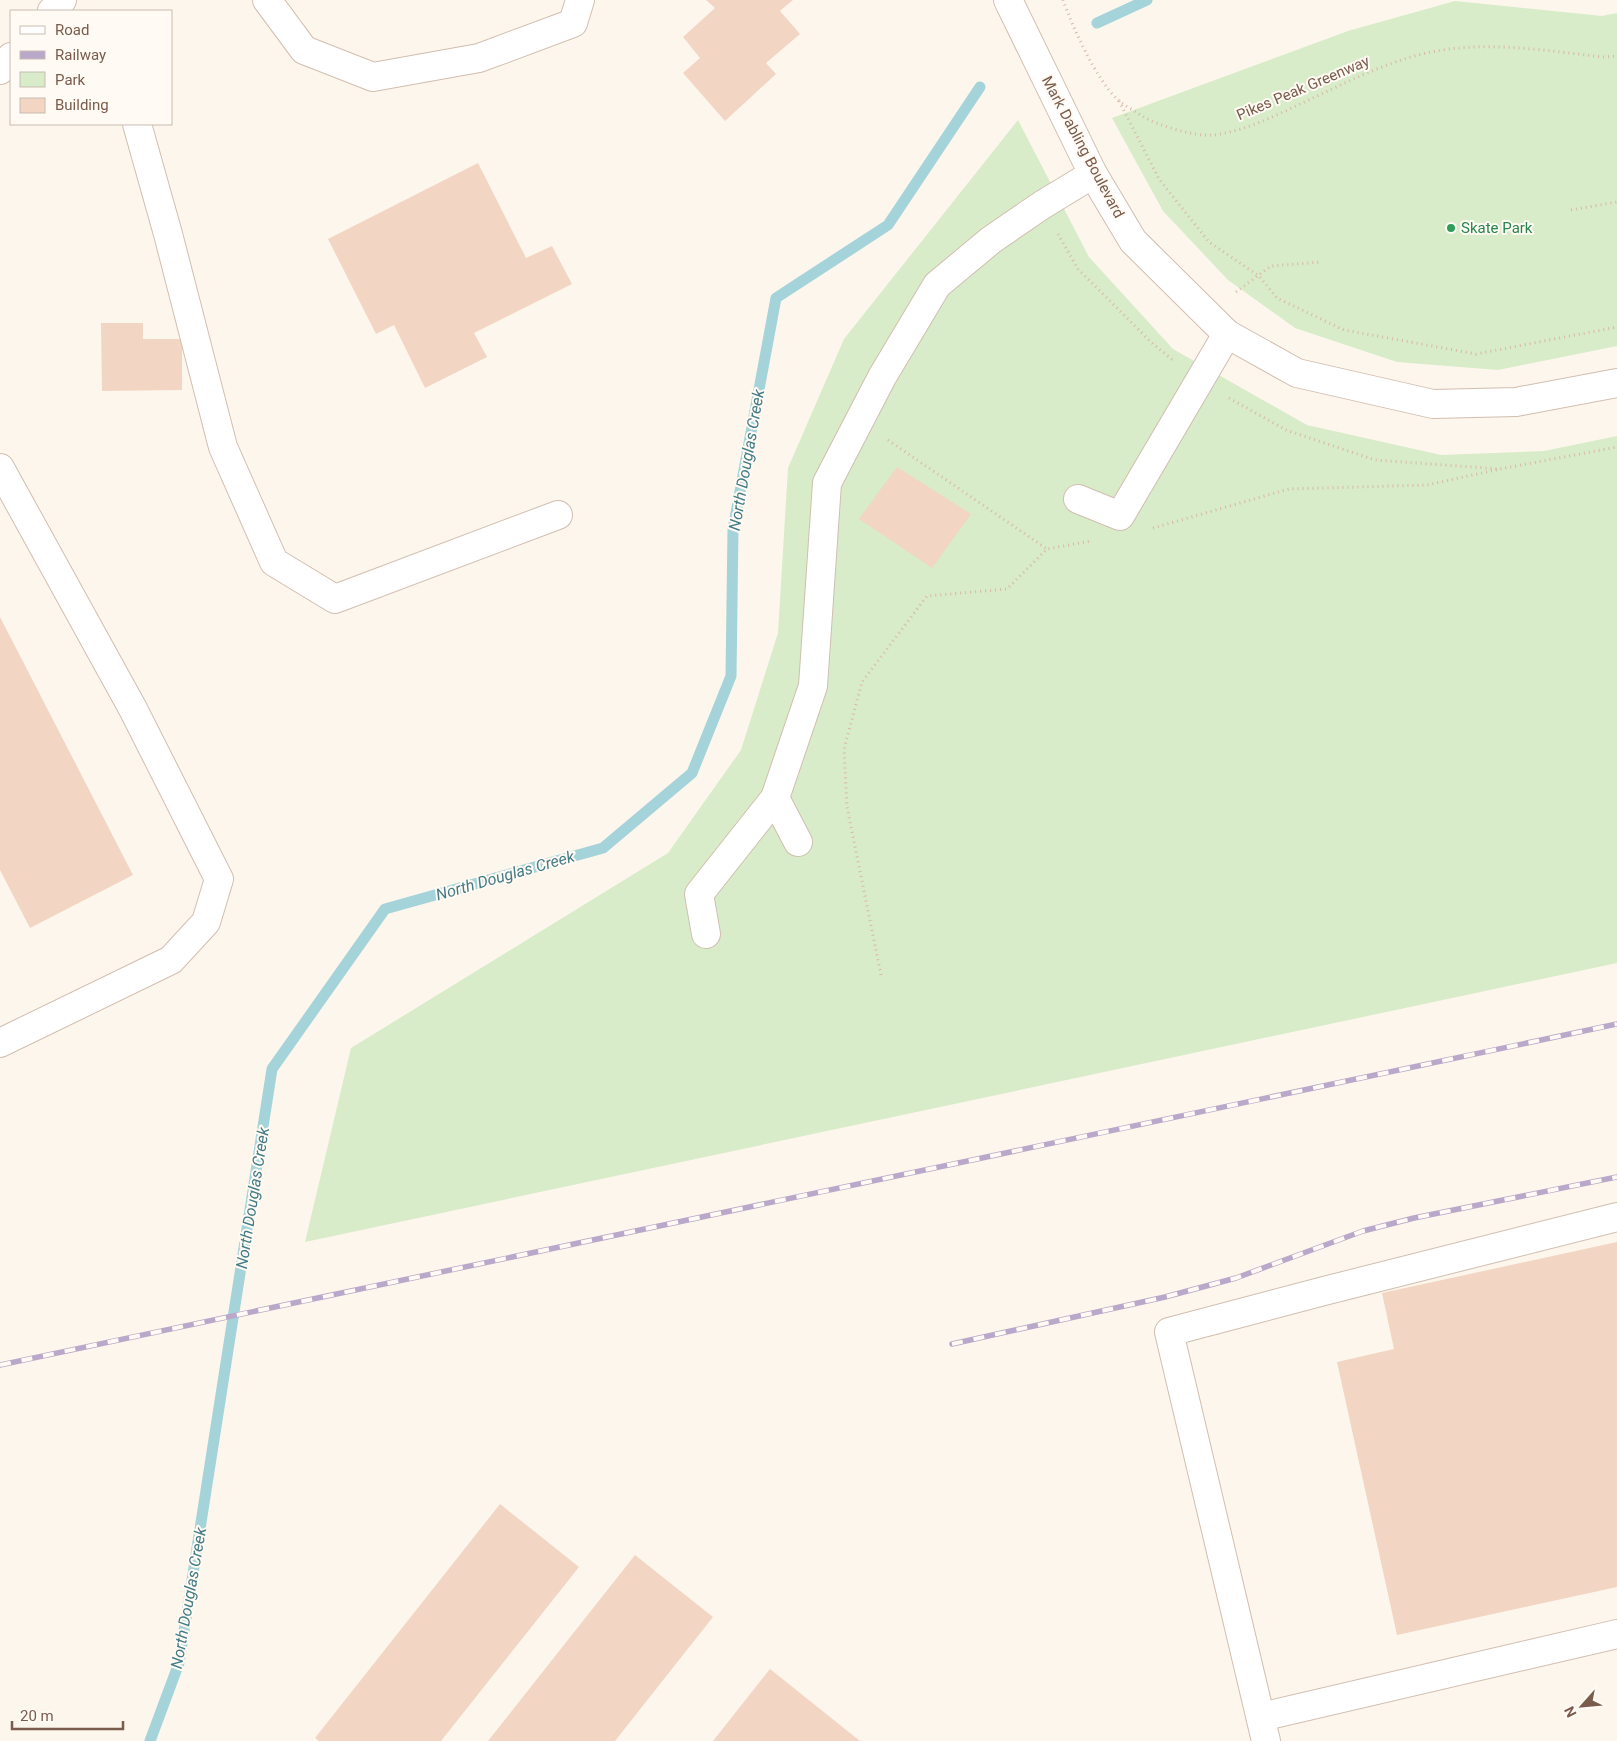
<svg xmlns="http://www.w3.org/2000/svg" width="1617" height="1741" font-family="Roboto,sans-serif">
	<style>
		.green { fill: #d8ecc9 }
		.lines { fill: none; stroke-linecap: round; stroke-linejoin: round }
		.stream { stroke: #a5d3da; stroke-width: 11 }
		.building { fill: #f3d5c3 }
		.minor-casing { stroke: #d1beb0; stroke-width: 30 }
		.path { stroke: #d9b8a5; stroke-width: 3; stroke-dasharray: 1 4; stroke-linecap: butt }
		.minor { stroke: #fff; stroke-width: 28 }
		.rail-casing { stroke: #b9a8c9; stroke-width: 5.5 }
		.rail { stroke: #fffaf3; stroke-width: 4; stroke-dasharray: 11; stroke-linecap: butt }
		.leisure-dot { fill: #2e9e5b; stroke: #fffaf3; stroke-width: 2 }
		.labels { text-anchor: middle; stroke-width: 4; stroke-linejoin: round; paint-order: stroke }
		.street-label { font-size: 15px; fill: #7a5c4d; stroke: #fffaf3 }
		.leisure-label { font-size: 15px; fill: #27864d; stroke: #fffaf3; text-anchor: start }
		.water-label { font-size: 16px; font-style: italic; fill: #437c86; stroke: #fffaf3 }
	</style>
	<rect width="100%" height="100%" fill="#fdf6ec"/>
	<g class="green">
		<polygon points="1455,1 1602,16 1617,13 1617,346 1498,370 1397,362 1295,328 1228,280 1163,211 1112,118 1348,31"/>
		<polygon points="1018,120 1089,257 1173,349 1307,425 1441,455 1544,451 1617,436 1617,963 305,1242 351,1048 668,853 741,750 778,633 788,468 844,339"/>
	</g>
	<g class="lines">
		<g class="stream">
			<polyline points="1097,23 1147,0"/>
			<polyline points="150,1741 179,1663 272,1069 385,909 603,848 692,773 731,676 733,529 776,298 888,225 980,87"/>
		</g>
	</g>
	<g class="building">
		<polygon points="706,0 793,0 780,11 800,34 766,63 776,74 725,121 683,73 700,58 683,37 715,8"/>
		<polygon points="478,163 526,258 552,246 572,284 474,333 487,357 425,388 394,325 376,334 328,239"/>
		<polygon points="101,323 143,323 143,339 182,339 182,390 102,391"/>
		<polygon points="897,467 971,514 932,568 859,519"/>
		<polygon points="0,617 133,875 30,928 0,870"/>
		<polygon points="1617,1242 1617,1587 1397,1635 1337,1362 1394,1349 1382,1293"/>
		<polygon points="500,1504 579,1567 441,1741 319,1741 315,1738"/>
		<polygon points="635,1555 713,1617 615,1741 488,1741"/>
		<polygon points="770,1669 860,1741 713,1741"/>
	</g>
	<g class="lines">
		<defs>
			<g id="minor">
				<polyline points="267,0 304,50 373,77 479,58 573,23 580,0"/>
				<polyline points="1008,0 1093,174 1133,241 1227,334 1297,373 1433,404 1516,402 1617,383"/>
				<polyline points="52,11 62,0"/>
				<polyline points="0,70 11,57"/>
				<polyline points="137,124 168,234 223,447 274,562 335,599 558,515"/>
				<polyline points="0,468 133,709 219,879 206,922 171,960 0,1043"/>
				<polyline points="1078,499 1120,516 1227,334"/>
				<polyline points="775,798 798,842"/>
				<polyline points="706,934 699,894 775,798 813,686 827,483 882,377 937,285 991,240 1042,205 1093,174"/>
				<polyline points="1261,1717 1617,1634"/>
				<polyline points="1266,1741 1169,1332 1324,1291 1617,1217"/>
			</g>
		</defs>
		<use href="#minor" class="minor-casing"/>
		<g class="path">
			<path d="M1063 0C1073 28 1096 79 1117 99 1124 106 1134 110 1142 116 1159 126 1195 137 1214 135 1244 131 1273 117 1300 104 1339 86 1377 66 1418 55 1479 39 1541 50 1603 57L1617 56"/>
			<polyline points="1119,101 1159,179 1209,242 1259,276 1277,298 1344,330 1476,354 1617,327"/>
			<polyline points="1571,210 1617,202"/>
			<polyline points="1058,234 1078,269 1152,343 1174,361"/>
			<polyline points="1236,292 1271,266 1321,262"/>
			<polyline points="1229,398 1286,430 1375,460 1500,469 1617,447"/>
			<polyline points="888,440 1047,549"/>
			<polyline points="1153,528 1289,489 1427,485 1500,469"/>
			<polyline points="881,975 847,807 844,749 862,682 927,596 1007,589 1047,549 1091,541"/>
		</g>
		<use href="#minor" class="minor"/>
		<defs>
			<g id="rail">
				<polyline points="952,1344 1165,1297 1236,1278 1363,1231 1414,1218 1617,1177"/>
				<polyline points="0,1365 1617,1024"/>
			</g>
		</defs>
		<use href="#rail" class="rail-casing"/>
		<use href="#rail" class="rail"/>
	</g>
	<circle class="leisure-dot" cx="1451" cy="228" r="5"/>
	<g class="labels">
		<g class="street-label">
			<text transform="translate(1303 88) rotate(-23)" y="5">Pikes Peak Greenway</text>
			<text transform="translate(1083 147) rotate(62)" y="5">Mark Dabling Boulevard</text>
		</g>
		<g class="leisure-label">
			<text x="1461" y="233">Skate Park</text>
		</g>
		<g class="water-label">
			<text transform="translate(746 460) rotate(-80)" y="6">North Douglas Creek</text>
			<text transform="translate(505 875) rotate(-16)" y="6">North Douglas Creek</text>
			<text transform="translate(252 1198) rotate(-81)" y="6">North Douglas Creek</text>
			<text transform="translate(188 1598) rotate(-80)" y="6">North Douglas Creek</text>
		</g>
	</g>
	<rect x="10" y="10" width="162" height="115" fill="#fffaf3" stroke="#cabbb1"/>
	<rect x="20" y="26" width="25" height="8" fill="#ffffff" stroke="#cabbb1"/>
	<text x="55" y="35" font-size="15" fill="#7a5c4d">Road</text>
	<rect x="20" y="51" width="25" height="8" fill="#b9a8c9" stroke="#cabbb1"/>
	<text x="55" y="60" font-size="15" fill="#7a5c4d">Railway</text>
	<rect x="20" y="72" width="25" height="15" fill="#d8ecc9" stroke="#cabbb1"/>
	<text x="55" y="85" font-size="15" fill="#7a5c4d">Park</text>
	<rect x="20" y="98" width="25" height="15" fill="#f3d5c3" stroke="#cabbb1"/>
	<text x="55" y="110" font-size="15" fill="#7a5c4d">Building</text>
	<g transform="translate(1582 1706) rotate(243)" stroke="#fffaf3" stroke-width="4" paint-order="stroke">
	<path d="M0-4L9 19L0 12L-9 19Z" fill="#7a5c4d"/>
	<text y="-8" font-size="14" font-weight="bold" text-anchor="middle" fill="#7a5c4d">N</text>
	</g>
	<path d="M12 1721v8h111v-8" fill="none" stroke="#7a5c4d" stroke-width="2.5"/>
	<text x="20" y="1721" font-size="15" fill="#7a5c4d" stroke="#fffaf3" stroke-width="4" paint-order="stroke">20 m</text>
</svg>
